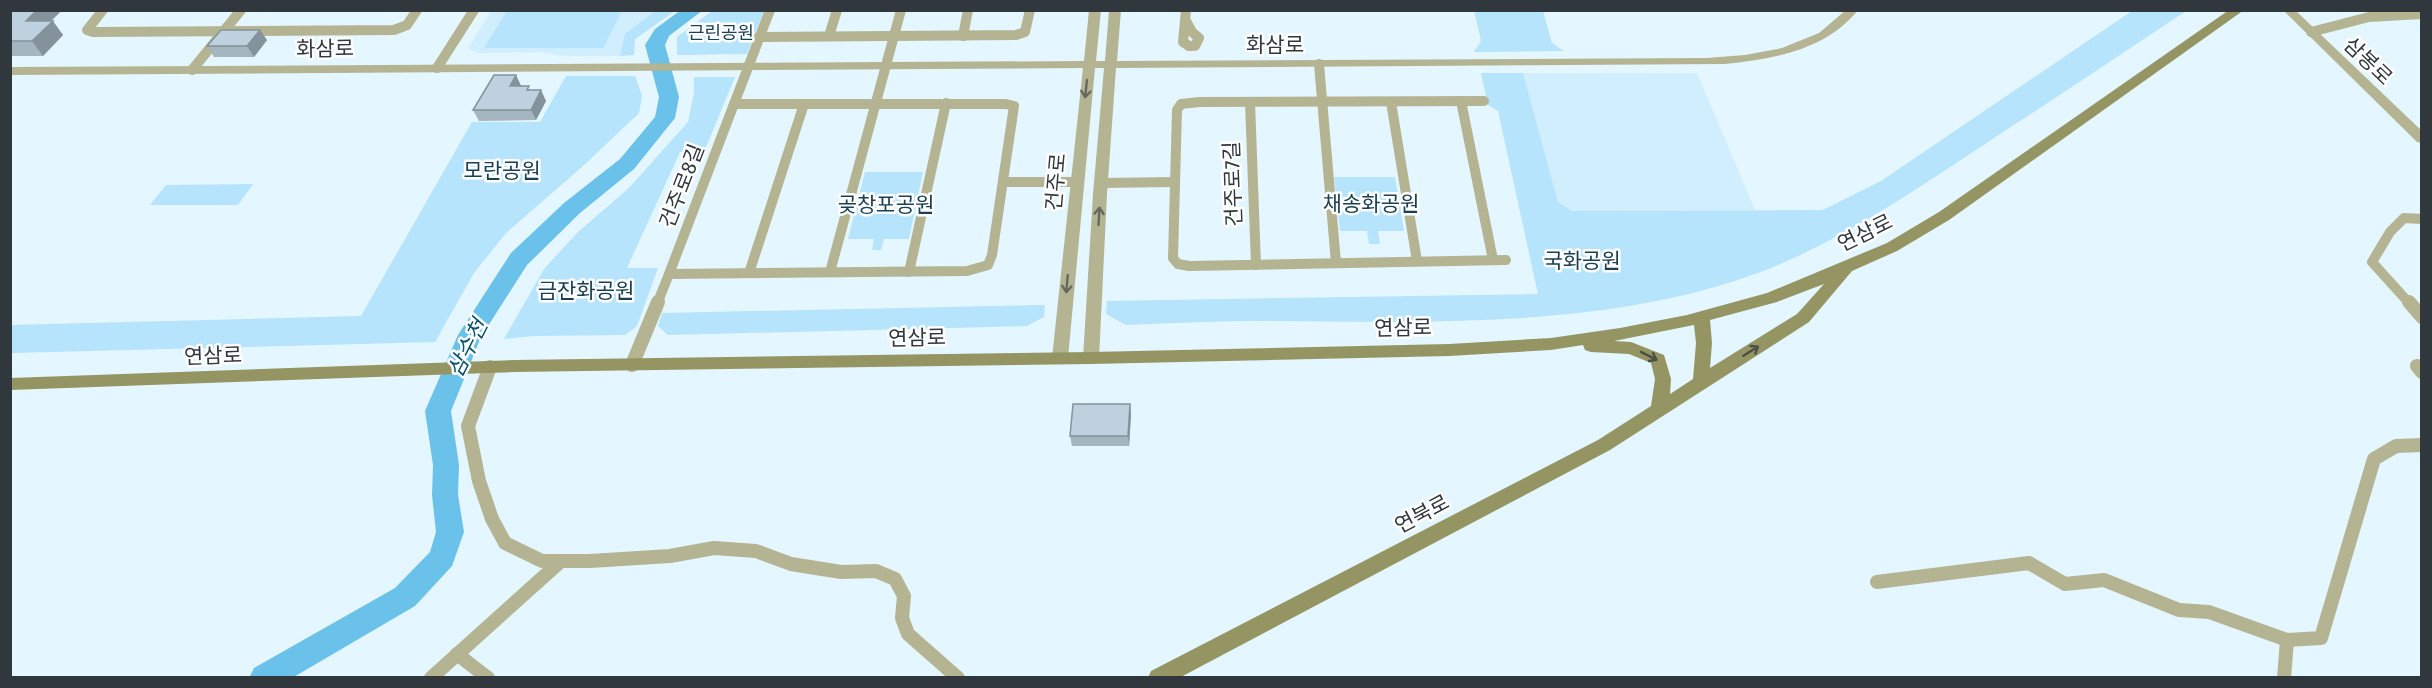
<svg xmlns="http://www.w3.org/2000/svg" width="2432" height="688" font-family="'Fira Sans Condensed','Noto Sans KR',sans-serif">
	<style>
		.built { fill: #d0eefd }
		.green { fill: #b5e4fc }
		.lines { fill: none; stroke-linecap: round; stroke-linejoin: round }
		.river { fill: #6ac2eb; fill-rule: evenodd }
		.minor-far1 { stroke: #b4b493; stroke-width: 10 }
		.minor { stroke: #b4b493; stroke-width: 14 }
		.tertiary { fill: #b4b493; fill-rule: evenodd }
		.secondary { fill: #959563; fill-rule: evenodd }
		.wall { fill: #a3b5bf }
		.shaded-wall { fill: #84939b }
		.building { fill: #bdd2de; stroke: #84939b; stroke-width: 1.5 }
		.oneway { stroke: #656a5f }
		.oneway2 { stroke: #494f46 }
		.labels { text-anchor: middle; stroke-width: 5; stroke-linejoin: round; paint-order: stroke }
		.far-park-label { font-size: 18px; fill: #1a4052; stroke: #fff }
		.street-label { font-size: 21px; fill: #30383d; stroke: #fff }
		.park-label { font-size: 21px; fill: #1a4052; stroke: #fff }
		.water-label { font-size: 22px; font-style: italic; fill: #07526e; stroke: #fff }
	</style>
	<rect width="100%" height="100%" fill="#e4f6ff"/>
	<g class="built">
		<polygon points="491,11 655,11 625,34 620,56 565,56 542,52 476,53 468,48"/>
		<polygon points="1523,73 1697,73 1755,210 1572,211 1558,202"/>
	</g>
	<g class="green">
		<polygon points="1474,10 1543,11 1552,43 1564,51 1474,52 1481,41"/>
		<polygon points="507,11 622,11 603,48 484,48"/>
		<polygon points="655,11 675,11 635,39 634,55 620,56 625,34"/>
		<polygon points="712,11 764,11 747,54 677,55 677,37"/>
		<path d="M2132 11H2186C2116 58 2046 104 1976 150 1912 192 1849 235 1778 265 1622 330 1429 322 1263 321 1218 321 1172 323 1126 325L1106 314 1107 301 1538 294 1498 111 1488 105 1481 73H1523L1558 202 1572 211 1823 210 1881 181Z"/>
		<polygon points="566,76 635,76 642,96 639,113 583,166 506,233 474,273 435,342 11,353 11,325 361,316 472,122 540,122"/>
		<polygon points="694,77 735,77 704,152 680,152 627,268 658,268 637,326 625,335 533,336 504,339 544,269 578,232 629,188 688,122 694,93"/>
		<polygon points="865,172 923,172 909,239 884,239 881,250 872,250 874,239 848,239"/>
		<polygon points="1334,177 1395,177 1404,231 1378,231 1380,244 1369,244 1367,231 1340,231"/>
		<polygon points="253,184 238,205 150,205 166,185"/>
		<polygon points="1045,305 1044,317 1027,326 668,335 658,326 662,313"/>
	</g>
	<g class="lines">
		<polygon class="river" points="681,10 703,10 669,36 665,45 679,97 675,118 634,169 580,213 527,265 481,337 451,411 459,465 458,495 464,532 452,566 415,606 292,678 249,678 254,668 395,588 430,552 436,532 432,495 433,465 425,411 458,335 511,253 564,203 620,159 655,117 659,97 645,45 655,29"/>
		<g class="minor-far1">
			<polyline points="103,10 87,30 93,32 394,30 407,25 417,10"/>
			<polyline points="1186,10 1183,42 1189,46 1195,46 1199,38 1192,32 1186,21"/>
			<polyline points="2311,32 2369,17 2422,14"/>
			<polyline points="829,36 837,10"/>
			<polyline points="963,36 968,10"/>
			<polyline points="759,37 1016,35 1025,32 1030,10"/>
			<polyline points="1319,64 1336,263"/>
			<polyline points="437,68 474,10"/>
			<polyline points="192,70 241,10"/>
			<polyline points="1461,101 1493,260"/>
			<polyline points="1484,101 1199,102 1181,104 1177,110 1173,258 1178,264 1189,266 1506,260"/>
			<polyline points="1250,102 1256,265"/>
			<polyline points="1391,102 1417,261"/>
			<polygon points="734,104 1006,104 1014,106 992,255 988,265 967,271 669,274"/>
			<polyline points="734,104 770,10"/>
			<polyline points="1003,182 1077,182"/>
			<polyline points="1101,183 1175,182"/>
			<polyline points="830,272 901,10"/>
			<polyline points="909,272 946,103"/>
			<polyline points="749,273 804,104"/>
			<polyline points="657,304 669,274"/>
			<polyline points="2410,304 2372,262 2390,232 2404,218 2422,219"/>
		</g>
		<g class="minor">
			<polyline points="2409,302 2422,317"/>
			<polyline points="632,365 658,302"/>
			<polyline points="2417,366 2422,372"/>
			<polyline points="490,367 468,426 479,481 492,519 505,543 542,561 590,561 670,556 714,548 756,551 791,564 841,572 876,571 895,579 904,596 902,618 908,634 958,678"/>
			<polyline points="1877,582 2029,563 2065,584 2104,580 2179,610 2209,612 2287,640 2321,638 2374,459 2396,446 2422,445"/>
			<polyline points="457,654 488,678"/>
			<polyline points="431,678 561,561"/>
			<polyline points="2284,678 2287,640"/>
		</g>
		<g class="tertiary">
			<path d="M1089 10H1101L1096 61H1105L1109 10H1121L1117 61 1706 58 1745 55 1782 48 1819 33 1846 10H1858C1826 50 1774 59 1725 64L1116 68 1107 194 1099 358 1096 362H1086L1083 358 1093 194 1104 68H1095L1068 358 1065 362H1055L1052 358 1083 68 10 75V67L1084 61Z"/>
			<polygon points="2283,10 2295,10 2422,131 2422,143 2417,142"/>
		</g>
		<path class="secondary" d="M2229 10H2244L1949 220 1897 251 1852 271 1809 322 1610 450 1179 678H1148L1151 671 1598 440 1651 406 1655 379 1651 363 1629 354 1591 352 1585 350 1583 345 1551 350 1449 356 1091 364 514 372 10 390V378L514 360 1091 352 1449 344 1551 338 1620 328 1687 315 1767 293 1887 243 1939 212ZM1824 284 1797 314 1710 368 1712 343 1710 320 1777 302ZM1694 325 1696 343 1693 379 1670 394 1671 379 1664 355 1631 342 1614 341Z"/>
	</g>
	<g class="wall">
		<polygon points="10,10 62,10 51,21 63,35 43,56 10,56"/>
		<polygon points="267,40 254,57 214,57 207,46"/>
		<polygon points="516,75 521,86 531,90 546,101 536,120 479,121 473,110"/>
		<polygon points="1130,404 1131,414 1129,446 1072,446 1070,436"/>
	</g>
	<g class="shaded-wall">
		<polygon points="37,10 62,10 37,35 26,21"/>
		<polygon points="53,21 63,35 43,56 32,41"/>
		<polygon points="260,30 267,40 254,57 247,46"/>
		<polygon points="516,75 521,86 515,97 510,86"/>
		<polygon points="541,90 546,101 536,120 531,110"/>
		<polygon points="1130,404 1131,414 1129,446 1128,436"/>
	</g>
	<g class="building">
		<polygon points="10,10 37,10 26,21 53,21 32,41 10,41"/>
		<polygon points="221,30 260,30 247,46 207,46"/>
		<polygon points="494,75 516,75 510,86 529,86 527,90 541,90 531,110 473,110"/>
		<polygon points="1073,404 1130,404 1128,436 1070,436"/>
	</g>
	<defs><path id="oneway-shaft" d="M-6 0H5M1.5-3L5.5 0L1.5 3" fill="none" stroke-width="1.6" stroke-linecap="round" stroke-linejoin="round" transform="scale(1.5)"/></defs>
	<g class="oneway">
		<use href="#oneway-shaft" transform="translate(1086 89) rotate(96)"/>
		<use href="#oneway-shaft" transform="translate(1099 216) rotate(-87)"/>
		<use href="#oneway-shaft" transform="translate(1067 284) rotate(95)"/>
	</g>
	<g class="oneway2">
		<use href="#oneway-shaft" transform="translate(1751 351) rotate(-32)"/>
		<use href="#oneway-shaft" transform="translate(1649 356) rotate(27)"/>
	</g>
	<g class="labels">
		<g class="far-park-label">
			<text x="721" y="39">근린공원</text>
		</g>
		<g class="street-label">
			<text x="1275" y="52">화삼로</text>
			<text transform="translate(325 49) rotate(-1)" y="7">화삼로</text>
			<text transform="translate(2368 61) rotate(44)" y="7">삼봉로</text>
			<text transform="translate(1056 182) rotate(-85)" y="7">건주로</text>
			<text transform="translate(1233 184) rotate(-92)" y="7">건주로7길</text>
			<text transform="translate(682 186) rotate(-69)" y="7">건주로8길</text>
			<text transform="translate(1865 233) rotate(-26)" y="7">연삼로</text>
			<text transform="translate(1403 328) rotate(-1)" y="7">연삼로</text>
			<text transform="translate(917 338) rotate(-1)" y="7">연삼로</text>
			<text transform="translate(213 356) rotate(-2)" y="7">연삼로</text>
			<text transform="translate(1422 514) rotate(-28)" y="7">연북로</text>
		</g>
		<g class="park-label">
			<text x="502" y="178">모란공원</text>
			<text x="1371" y="211">채송화공원</text>
			<text x="886" y="212">곶창포공원</text>
			<text x="1582" y="268">국화공원</text>
			<text x="586" y="298">금잔화공원</text>
		</g>
		<g class="water-label">
			<text transform="translate(467 348) rotate(-63)" y="8">삼수천</text>
		</g>
	</g>
	<rect width="2432" height="688" fill="none" stroke="#30383d" stroke-width="24"/>
</svg>
